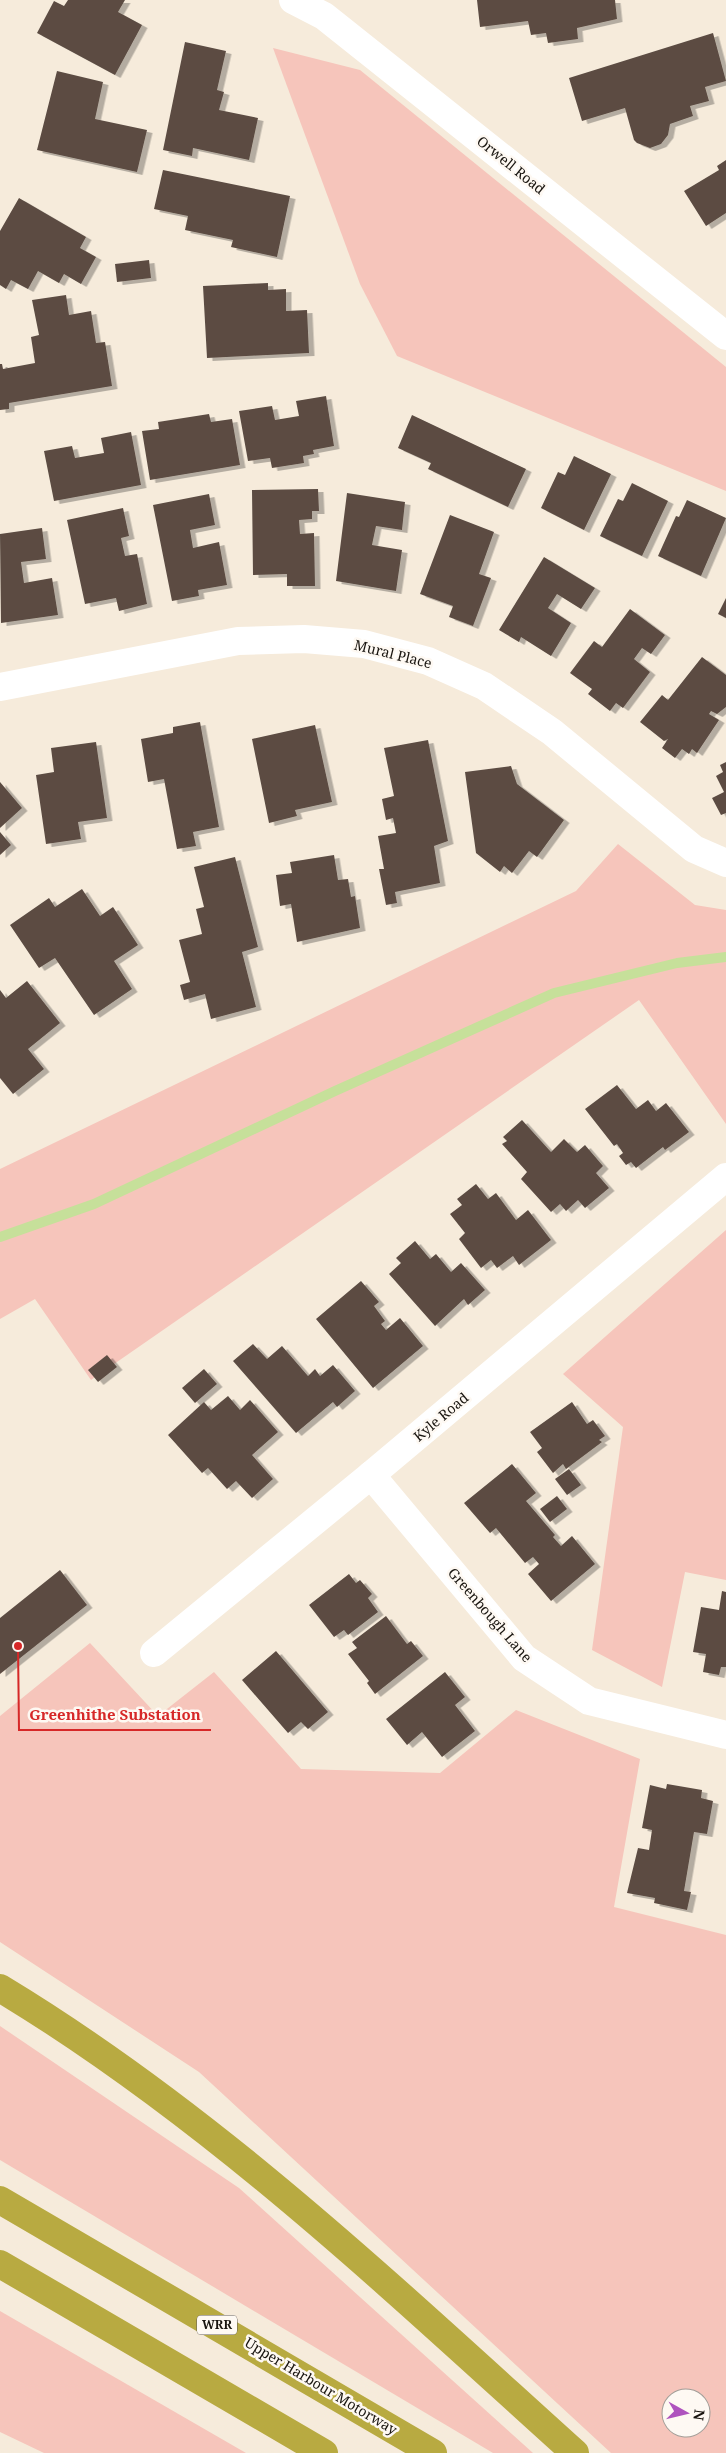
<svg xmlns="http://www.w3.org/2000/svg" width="726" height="2453" font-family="'Noto Serif',serif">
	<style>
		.green { fill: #f6c5bb; fill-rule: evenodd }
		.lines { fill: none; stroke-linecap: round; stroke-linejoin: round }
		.stream { stroke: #c6e09a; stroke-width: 10 }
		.building { fill: #5b4c43; filter: url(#shadow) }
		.minor { stroke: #fff; stroke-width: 28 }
		.highway { stroke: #b8aa41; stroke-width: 28 }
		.labels { text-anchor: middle; stroke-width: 5; stroke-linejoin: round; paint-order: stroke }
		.shield { fill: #fef9f3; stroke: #5e5954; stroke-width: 1 }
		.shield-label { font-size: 12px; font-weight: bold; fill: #191510 }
		.street-label { font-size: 14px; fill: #191510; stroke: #fef9f3 }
		.leader { fill: none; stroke: #d62828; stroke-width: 2 }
		.callout-dot { fill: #d62828; stroke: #fef9f3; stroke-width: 2 }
		.callout-label { font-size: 15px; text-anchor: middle; font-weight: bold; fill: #d62828; stroke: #fef9f3; stroke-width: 5; stroke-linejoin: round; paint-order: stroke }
	</style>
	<defs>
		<filter id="shadow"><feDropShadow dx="5.5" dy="3" stdDeviation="0" flood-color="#0004"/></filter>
	</defs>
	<rect width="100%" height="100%" fill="#f6ebdb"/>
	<g class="green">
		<polygon points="273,48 360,70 726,367 726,491 397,356 360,284"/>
		<polygon points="618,844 695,905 726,910 726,1124 639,1000 91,1380 35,1299 0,1319 0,1169 576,891"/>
		<polygon points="726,1230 726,1580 685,1572 662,1687 592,1650 623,1427 563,1374"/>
		<path d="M90 1643 158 1716 214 1672 301 1769 440 1773 516 1710 640 1759 614 1907 726 1935V2453H611L199 2072 0 1942V1716ZM671 2398H701V2428H671Z"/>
		<polygon points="0,2026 239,2188 533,2453 493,2453 0,2160"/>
		<polygon points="0,2311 246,2453 44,2453 0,2432"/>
	</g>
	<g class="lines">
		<polyline class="stream" points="0,1237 94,1204 335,1091 554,993 677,963 726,957"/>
	</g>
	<g class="building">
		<polygon points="68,0 125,0 118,12 142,25 115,75 37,33 54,1 64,6"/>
		<polygon points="477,0 615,0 617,19 577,28 578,39 548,43 546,33 531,35 528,21 480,27"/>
		<polygon points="713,33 726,81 705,87 709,101 690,106 693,116 670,124 668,135 661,144 650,148 637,143 634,140 625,108 582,121 569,78"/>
		<polygon points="185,42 226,51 217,90 224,92 219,110 258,118 249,160 193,148 192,156 163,150"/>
		<polygon points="57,71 103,82 95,119 147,130 137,172 37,150"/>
		<polygon points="726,160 726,213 706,226 684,191 719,170 717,166"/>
		<polygon points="163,170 290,196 277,257 231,247 233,240 185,230 188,216 154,209"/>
		<polygon points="19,198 86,237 80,248 96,257 81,284 64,274 59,283 38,271 28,289 11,280 6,289 0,285 0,231"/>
		<polygon points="149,260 151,278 117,282 115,264"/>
		<polygon points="268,283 268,290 286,289 286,311 307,310 309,353 207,358 203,286"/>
		<polygon points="66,295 69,315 91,311 96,343 105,342 112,386 9,403 9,409 0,410 0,364 2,364 3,369 35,363 31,337 39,335 32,300"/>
		<polygon points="326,396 334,446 313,450 314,454 303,456 304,463 272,468 270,458 248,461 239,411 272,406 275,420 299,416 296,401"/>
		<polygon points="209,414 211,422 232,419 240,465 150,480 142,431 159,429 158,422"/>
		<polygon points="412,415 526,469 508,507 428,469 431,463 398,448"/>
		<polygon points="131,432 141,485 54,501 44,451 72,446 75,458 104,453 101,438"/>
		<polygon points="574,456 611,474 584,530 541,508 558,472 565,475"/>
		<polygon points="632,483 668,501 642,556 600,536 618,499 623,501"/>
		<polygon points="318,489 319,511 312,511 312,519 299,520 300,534 314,533 315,586 287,586 287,574 253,575 252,490"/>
		<polygon points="347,493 405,502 402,530 376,526 372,545 402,550 396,591 336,581"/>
		<polygon points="209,494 215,525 190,530 193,548 219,542 227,585 198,590 199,596 172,601 153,505"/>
		<polygon points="687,500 726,518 701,576 658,556 676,516 679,517"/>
		<polygon points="123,508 129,536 121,538 125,556 137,554 147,604 119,611 116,598 85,604 67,520"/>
		<polygon points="450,515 494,532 479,574 491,578 473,626 449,617 453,606 420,594"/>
		<polygon points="42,528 46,559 21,562 24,583 52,578 58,615 1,623 0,534"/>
		<polygon points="544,557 595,588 581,609 557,594 548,608 571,623 551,656 521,637 519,642 499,630"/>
		<polygon points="726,598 726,618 718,614"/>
		<polygon points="630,609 665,635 651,654 642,648 634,659 650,672 623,708 616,703 610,711 588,694 592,689 570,673 594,641 602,647"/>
		<polygon points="702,657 726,675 726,707 717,714 711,711 709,714 719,720 697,753 692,749 689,754 682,749 675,758 662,748 668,739 664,741 640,722 662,695 668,700"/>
		<polygon points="200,722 219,827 193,832 196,846 177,849 164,779 148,782 141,739 173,733 173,727"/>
		<polygon points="315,725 332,802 295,810 297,816 269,823 252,739"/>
		<polygon points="428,740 448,841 434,846 440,883 395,892 397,903 386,905 379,869 384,869 378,836 396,833 393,818 386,820 382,799 394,796 384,748"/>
		<polygon points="96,742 107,818 78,822 81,839 46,844 36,775 54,772 51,748"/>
		<polygon points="726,762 726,813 721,815 712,798 724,792 716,776 723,772 720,765"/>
		<polygon points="511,766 517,784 564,820 537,857 529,851 512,873 504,866 500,872 476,853 465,772"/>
		<polygon points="0,782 22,808 0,828"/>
		<polygon points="0,832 11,845 0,855"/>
		<polygon points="334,855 338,880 348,879 351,897 355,896 360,928 297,942 291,904 280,906 276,875 292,873 290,862"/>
		<polygon points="235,857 258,947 242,952 256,1007 211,1019 205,994 184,1000 180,985 190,982 179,940 202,934 196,909 204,907 194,867"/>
		<polygon points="82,889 100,916 113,907 138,945 114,961 132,989 94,1015 55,958 39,968 10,925 49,898 55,907"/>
		<polygon points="27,981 60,1023 28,1049 44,1069 13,1094 0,1078 0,990 6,998"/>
		<polygon points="617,1085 636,1109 648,1100 656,1111 666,1103 689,1132 665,1150 663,1147 636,1168 631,1162 626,1165 619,1156 623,1153 617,1144 614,1146 585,1109"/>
		<polygon points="522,1120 551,1152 564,1139 577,1152 585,1145 603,1166 596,1173 609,1188 585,1208 578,1200 566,1211 560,1204 551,1212 521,1179 527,1172 502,1144 507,1141 503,1137"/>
		<polygon points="476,1184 488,1199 496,1193 516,1220 528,1210 551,1240 519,1265 513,1256 497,1268 491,1260 481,1268 459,1239 465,1233 450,1214 462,1205 457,1199"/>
		<polygon points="415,1241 430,1259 436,1254 451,1272 461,1263 485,1290 468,1305 464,1299 435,1326 389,1274 401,1263 396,1258"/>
		<polygon points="361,1281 379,1302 374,1306 385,1321 381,1324 386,1330 400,1318 423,1346 373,1388 316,1319"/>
		<polygon points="253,1344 267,1359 282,1346 308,1376 315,1369 320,1376 333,1365 355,1391 337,1407 333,1402 296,1433 233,1361"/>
		<polygon points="107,1355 117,1367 98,1382 88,1370"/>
		<polygon points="204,1369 217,1384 195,1403 182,1388"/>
		<polygon points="228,1396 240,1410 250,1400 278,1432 252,1455 273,1479 252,1498 236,1481 227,1489 208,1468 202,1473 168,1435 204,1402 211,1410"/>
		<polygon points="572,1402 587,1424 593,1420 605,1436 599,1440 602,1442 566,1469 563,1464 553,1473 537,1452 542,1448 530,1432"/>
		<polygon points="512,1464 536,1493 526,1501 555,1535 553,1537 561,1546 572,1536 595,1564 551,1601 528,1574 539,1564 533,1557 525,1563 496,1528 490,1533 464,1503"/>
		<polygon points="569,1469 581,1485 567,1495 555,1479"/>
		<polygon points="557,1496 567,1509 550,1522 540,1509"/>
		<polygon points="60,1570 87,1605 0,1674 0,1618"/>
		<polygon points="349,1574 356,1583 360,1580 372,1594 368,1598 378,1612 348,1635 344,1630 334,1637 309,1605"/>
		<polygon points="722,1591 726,1592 726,1667 721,1667 719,1675 703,1672 706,1654 693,1652 701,1607 719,1610"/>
		<polygon points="386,1616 407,1644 411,1641 423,1656 375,1694 367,1683 369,1681 348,1654 357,1648 352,1642"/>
		<polygon points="276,1651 328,1712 308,1729 301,1722 288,1733 242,1680"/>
		<polygon points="445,1672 465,1697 455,1705 475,1731 442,1757 422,1732 407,1745 386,1719"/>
		<polygon points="667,1784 702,1790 701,1798 713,1801 707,1834 694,1832 684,1891 691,1892 687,1910 654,1903 655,1898 627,1893 638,1848 649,1850 652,1830 642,1828 650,1785 666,1789"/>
	</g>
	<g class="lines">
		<g class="minor">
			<polyline points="293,0 324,16 726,336"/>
			<polyline points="0,687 238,641 304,639 364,644 428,661 484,686 552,732 694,849 726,863"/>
			<polyline points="371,1475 524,1658 589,1701 726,1735"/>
			<polyline points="154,1653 371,1475 726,1177"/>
		</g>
		<g class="highway">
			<path d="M0 1988C212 2116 392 2288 575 2453"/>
			<polyline points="0,2200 433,2453"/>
			<polyline points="0,2264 324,2453"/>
		</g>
	</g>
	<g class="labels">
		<rect class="shield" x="197" y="2315.5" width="40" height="19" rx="4"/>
		<g class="shield-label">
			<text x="217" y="2329">WRR</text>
		</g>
		<g class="street-label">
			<text transform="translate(511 165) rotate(39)" y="5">Orwell Road</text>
			<text transform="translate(393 654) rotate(14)" y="5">Mural Place</text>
			<text transform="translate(441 1417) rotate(-40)" y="5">Kyle Road</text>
			<text transform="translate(490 1615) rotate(49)" y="5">Greenbough Lane</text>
			<text transform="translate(321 2386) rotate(31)" y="5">Upper Harbour Motorway</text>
		</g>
	</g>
	<path class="leader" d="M18 1646L19 1730H211"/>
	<circle class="callout-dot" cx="18" cy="1646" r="5"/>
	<g class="callout-label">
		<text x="115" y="1720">Greenhithe Substation</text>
	</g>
	<g transform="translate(686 2413) rotate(98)"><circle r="24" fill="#fef9f3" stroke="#a29e98"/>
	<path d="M0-4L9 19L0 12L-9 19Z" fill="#af53be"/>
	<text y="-8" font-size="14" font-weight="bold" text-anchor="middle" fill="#191510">N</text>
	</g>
</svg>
